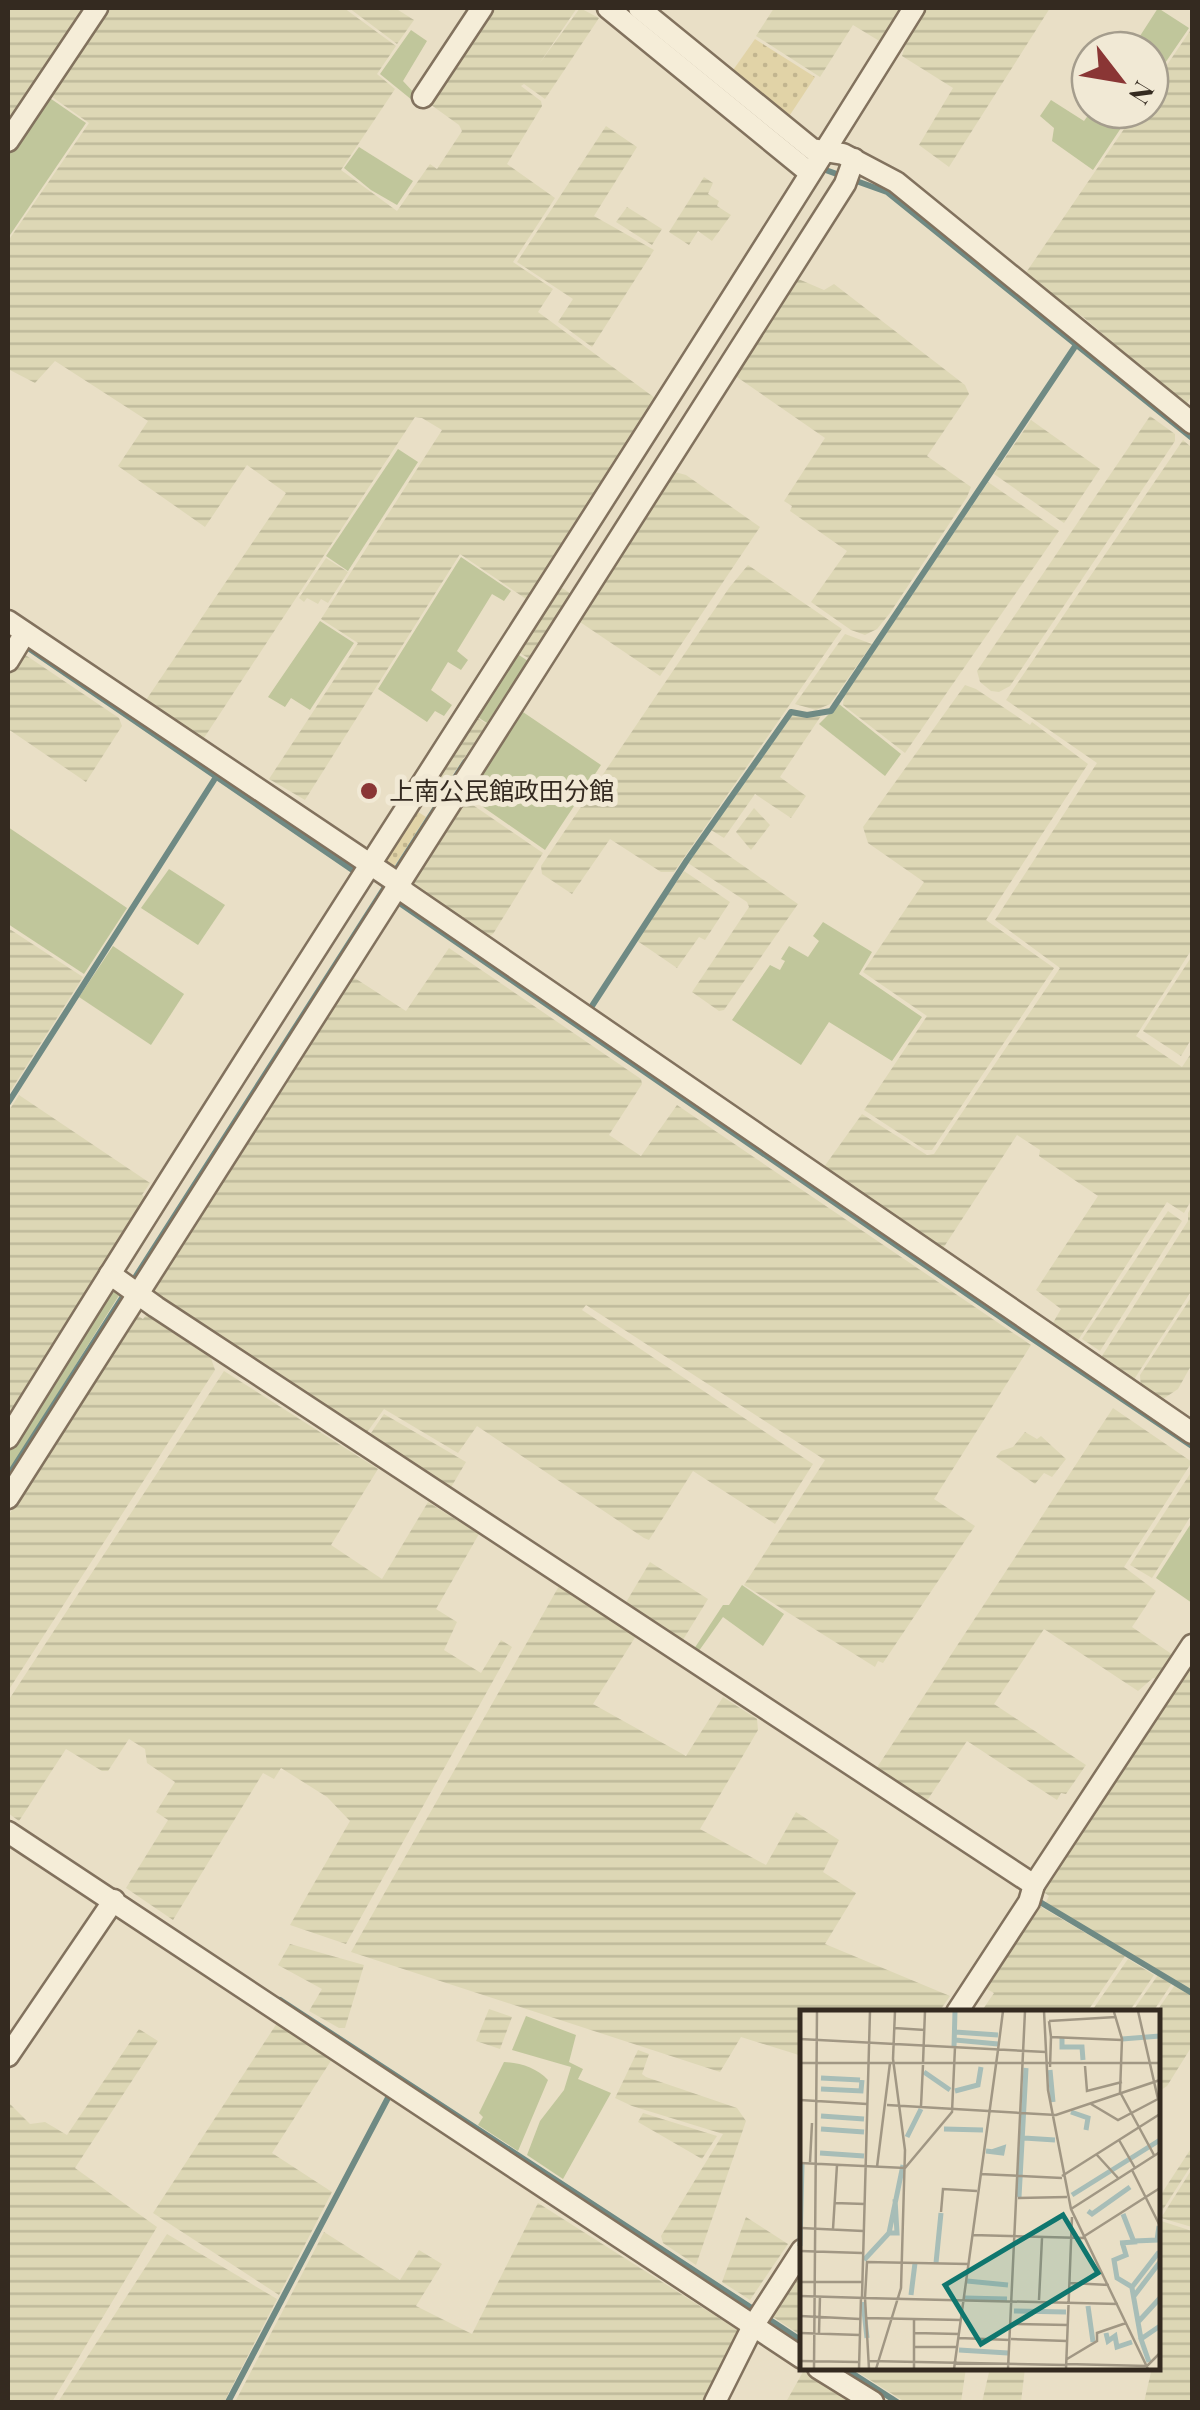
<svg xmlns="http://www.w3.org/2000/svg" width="1200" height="2410" font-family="'Playfair Display','Noto Sans JP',serif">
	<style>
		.farmland { fill: url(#farmland-rules) }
		.grass { fill: #c0c69b }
		.sand { fill: url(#sand-dots) }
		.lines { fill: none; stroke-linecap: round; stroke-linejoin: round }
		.stream { stroke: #6f8a84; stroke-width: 6 }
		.street-casing { stroke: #82725e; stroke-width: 25 }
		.street { stroke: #f5edd8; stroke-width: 20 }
		.poi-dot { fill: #8a3635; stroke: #f1e9d5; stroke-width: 4 }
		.labels { text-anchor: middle; stroke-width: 10; stroke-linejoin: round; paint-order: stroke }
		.poi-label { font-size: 25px; fill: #342a20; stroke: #f1e9d5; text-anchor: start }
		.inset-river { fill: none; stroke: #a7bdb7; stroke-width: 5 }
		.inset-road { fill: none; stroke: #a19784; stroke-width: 2.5 }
		.view { fill: #0f766e; fill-opacity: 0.15; stroke: #0f766e; stroke-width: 5 }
		.inset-edge { fill: none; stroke: #342a20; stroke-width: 5 }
	</style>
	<defs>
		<pattern id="farmland-rules" width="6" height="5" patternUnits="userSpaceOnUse" patternTransform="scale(2.5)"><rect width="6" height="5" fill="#ddd7b5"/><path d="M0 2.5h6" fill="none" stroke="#beb99b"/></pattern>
		<pattern id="sand-dots" width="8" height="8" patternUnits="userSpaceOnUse" patternTransform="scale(2.5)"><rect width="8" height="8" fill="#e1d3a7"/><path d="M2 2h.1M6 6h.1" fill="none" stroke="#c2b58f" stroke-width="1.8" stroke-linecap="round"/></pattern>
	</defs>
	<rect width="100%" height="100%" fill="#e9dfc6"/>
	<g class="farmland">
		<polygon points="8,8 85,8 8,124"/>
		<polygon points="102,8 344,8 396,46 377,74 395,89 341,170 397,211 430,164 437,169 462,131 459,125 427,102 490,8 577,8 539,64 580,8 599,18 545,99 524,84 521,86 541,101 542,106 507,164 555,198 513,262 553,289 538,312 659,401 532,603 460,554 305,800 269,779 358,643 321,619 442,430 422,418 415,417 202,741 144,703 286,493 247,465 205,527 118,466 148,421 55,361 35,383 8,369 8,241 89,123 45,92"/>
		<polygon points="349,8 395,8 414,20 397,44"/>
		<polygon points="774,8 902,8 881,42 853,25 820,77 756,36"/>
		<polygon points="928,8 1050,8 949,167 919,145 953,88 902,56 907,40"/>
		<polygon points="1192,28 1192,395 1184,409 1130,364 1133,360 1082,316 1069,311 1025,274 1137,110 1150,110 1150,90"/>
		<polygon points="606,126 637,147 594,216 654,250 592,347 558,322 573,299 517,262"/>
		<polygon points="704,177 713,183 708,194 719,201 717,206 731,215 712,241 698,231 689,245 669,232"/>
		<polygon points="627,207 662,229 652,245 616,222"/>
		<polygon points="796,278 824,290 834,284 965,385 969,394 927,456 971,487 967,497 890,613 877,629 865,635 851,630 811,602 847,551 790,511 792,506 784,501 825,438 734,375"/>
		<polygon points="1150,416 1175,434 1175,441 1010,686 999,692 991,691 980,682 977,671"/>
		<polygon points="1031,420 1100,469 1064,523 994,474"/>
		<polygon points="1183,440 1192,448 1192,949 1136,1036 1182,1067 1192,1052 1192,1199 1184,1213 1167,1202 1075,1345 1050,1328 1061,1309 1036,1290 1098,1196 1039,1156 1040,1150 1017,1135 940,1253 821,1171 862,1114 927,1155 934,1154 1060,968 995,920 1097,763 1006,700"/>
		<polygon points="675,472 686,475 760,527 660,676 577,620"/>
		<polygon points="988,482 1059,531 905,753 843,705 844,696"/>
		<polygon points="326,558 348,572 328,603 321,599 318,604 307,598 304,602 299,598"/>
		<polygon points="748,565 842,629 674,872 661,872 610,839 572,894 542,874 541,866 729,588"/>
		<polygon points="558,585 571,594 528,658 515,650"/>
		<polygon points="845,634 872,644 830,704 816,710 795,704"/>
		<polygon points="21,652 119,718 122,726 86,782 8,729 8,670"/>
		<polygon points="965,685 976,689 1030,725 1032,722 1088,764 986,920 1054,968 932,1150 925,1150 864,1110 927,1016 863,972 924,882 868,843 863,827"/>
		<polygon points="793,714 821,716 780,777 806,796 791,818 755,794 724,838 711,830"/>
		<polygon points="472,715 487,724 447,783 433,774"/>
		<polygon points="461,801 470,803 543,853 493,934 487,937 413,889 410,880"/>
		<polygon points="754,808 770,825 751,850 736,832"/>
		<polygon points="705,839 798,904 724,1010 719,1011 692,992 749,907 747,902 688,863"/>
		<polygon points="684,871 730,902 705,940 699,937 677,968 636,940"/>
		<polygon points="8,928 83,977 8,1095"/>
		<polygon points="449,948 641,1079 642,1084 609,1135 641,1156 677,1105 1031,1345 934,1499 975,1526 883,1663 878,1661 875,1667 744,1585 825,1460 586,1305 582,1310 813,1464 775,1524 693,1471 649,1540 644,1538 477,1426 458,1453 384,1409 365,1435 151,1294 350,975 406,1011"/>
		<polygon points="1192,956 1192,1038 1181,1056 1143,1031"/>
		<polygon points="19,1095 150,1183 142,1195 151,1201 8,1428 8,1112"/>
		<polygon points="1192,1206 1192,1290 1133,1381 1105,1363 1102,1356 1188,1221 1188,1213"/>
		<polygon points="1168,1211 1182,1221 1100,1351 1082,1339"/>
		<polygon points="1192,1296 1192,1364 1178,1389 1160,1401 1141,1388 1140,1375"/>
		<polygon points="135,1314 143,1319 146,1315 211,1358 215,1370 8,1691 8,1516"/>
		<polygon points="224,1371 378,1469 331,1545 382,1579 428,1502 479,1534 436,1609 457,1622 444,1650 481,1673 501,1640 512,1647 346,1944 290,1925 350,1821 327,1797 281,1768 274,1779 263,1773 173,1920 126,1888 168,1820 156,1812 175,1782 147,1763 145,1749 129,1739 108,1771 102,1771 66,1749 19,1821 8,1813 8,1701"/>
		<polygon points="1113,1408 1192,1462 1124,1567 1156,1591 1132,1627 1176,1657 1162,1679 1153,1678 1138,1691 1044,1629 994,1704 1086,1765 1066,1794 1061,1793 1057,1800 967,1741 924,1805 874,1772"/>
		<polygon points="384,1414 466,1462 450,1489 369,1436"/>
		<polygon points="1025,1432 1037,1439 1041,1436 1066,1459 1052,1477 1044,1473 1035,1484 996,1457 1001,1451 1013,1447"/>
		<polygon points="1192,1471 1192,1514 1152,1578 1130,1565"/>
		<polygon points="650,1562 708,1599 681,1643 625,1604"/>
		<polygon points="559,1586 636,1636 593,1704 686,1756 723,1697 757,1719 758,1730 700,1829 766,1865 796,1812 839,1840 823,1872 856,1893 825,1944 950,1996 939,2012 802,2012 802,2056 741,2037 720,2072 351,1952"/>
		<polygon points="1192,1661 1192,2046 1167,2086 1158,2092 1156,2012 1177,1982 1045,1904 1049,1896 1042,1891"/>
		<polygon points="1041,1907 1125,1956 1087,2012 981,2012 994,1993 985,1988 1036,1908"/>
		<polygon points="290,1944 364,1965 345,2028 339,2028 309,2011 322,1989 278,1965"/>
		<polygon points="1128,1959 1154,1975 1129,2012 1091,2012"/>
		<polygon points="1158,1975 1172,1983 1153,2012 1132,2012"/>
		<polygon points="489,2009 512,2017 500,2049 476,2041"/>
		<polygon points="279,2020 334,2056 272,2153 332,2192 279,2295 153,2213"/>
		<polygon points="139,2029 158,2041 75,2168 157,2227 52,2402 8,2402 8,2102 30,2124 45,2122 67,2135"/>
		<polygon points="638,2050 649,2054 642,2074 646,2077 737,2108 746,2121 696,2265 663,2243 661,2236 723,2134 632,2106 615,2098"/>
		<polygon points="643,2113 717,2136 702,2159 638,2122"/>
		<polygon points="1192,2147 1192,2164 1162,2211 1158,2209 1158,2199"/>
		<polygon points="1192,2169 1192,2227 1161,2218"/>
		<polygon points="538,2203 744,2334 710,2402 235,2402 324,2232 400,2280 419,2250 442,2264 416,2306 472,2334"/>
		<polygon points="746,2217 788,2244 750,2300 722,2282"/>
		<polygon points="1158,2220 1192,2231 1192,2402 1144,2402 1152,2368 1158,2368"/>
		<polygon points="167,2234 277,2299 224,2402 58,2402"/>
		<polygon points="802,2266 802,2336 770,2315"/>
		<polygon points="851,2368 966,2368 961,2402 905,2402"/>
		<polygon points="990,2368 1025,2368 1021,2402 982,2402"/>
		<polygon points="804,2370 855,2402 786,2402"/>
	</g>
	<g class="grass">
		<polygon points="1158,8 1189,28 1150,85 1150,50 1131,50"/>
		<polygon points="411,30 427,41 403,81 416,95 412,100 380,74"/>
		<polygon points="44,94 86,123 8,238 8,149"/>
		<polygon points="1051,100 1084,121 1092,110 1133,110 1093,170 1052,141 1054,128 1040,116"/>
		<polygon points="359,147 413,181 397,205 371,190 344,168"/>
		<polygon points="398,449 418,462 348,571 326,556"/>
		<polygon points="461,557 511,591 504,601 492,594 457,651 468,660 461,670 448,662 431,690 452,705 444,716 435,711 427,722 378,689"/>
		<polygon points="320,621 354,643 310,710 291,698 285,707 268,697"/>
		<polygon points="513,651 528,661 487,723 473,714"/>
		<polygon points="839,704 901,754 885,776 819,724"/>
		<polygon points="520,710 601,765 545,850 473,800 474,796 468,791"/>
		<polygon points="8,827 127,908 84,974 8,924"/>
		<polygon points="169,869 225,905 198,945 141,908"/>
		<polygon points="823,922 872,952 859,974 922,1017 892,1061 829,1022 801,1065 732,1020 770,965 780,970 785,961 781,959 789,946 808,957 819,941 813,936"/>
		<polygon points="113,946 184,994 151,1045 79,997"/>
		<polygon points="110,1286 123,1289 8,1473 8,1448"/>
		<polygon points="1192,1522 1192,1603 1156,1578"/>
		<polygon points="742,1585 784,1614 763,1646 723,1617 696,1655 692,1652 723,1605 729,1605"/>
		<polygon points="526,2016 576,2035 569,2062 583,2069 578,2079 611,2093 563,2179 527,2155 540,2121 564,2090 571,2067 512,2050"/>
		<path d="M504 2062C521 2063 537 2068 548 2080L518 2151 478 2125 483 2117 479 2113Z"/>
	</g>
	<g class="sand">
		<polygon points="755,39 815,77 786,121 731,73"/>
		<polygon points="412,808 426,817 392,870 378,861"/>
	</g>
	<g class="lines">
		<g class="stream">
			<polyline points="820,168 887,192 1192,438"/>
			<polyline points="8,634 354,871"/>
			<polyline points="401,904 1018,1329 1192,1446"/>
			<polyline points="590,1009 687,860 791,712 807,715 831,711 1076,345"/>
			<polyline points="8,1103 216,777"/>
			<polyline points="8,1476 465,762"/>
			<polyline points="1040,1902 1192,1993"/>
			<polyline points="280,2000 802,2341"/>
			<polyline points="844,2368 897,2402"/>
			<polyline points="228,2402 389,2096"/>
		</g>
		<defs>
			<g id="street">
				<polyline points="608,8 810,173"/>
				<polyline points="639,8 812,149 843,154 896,182 1192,423"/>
				<polyline points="423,97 482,8"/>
				<polyline points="8,141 97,8"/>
				<polyline points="8,621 392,879 406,893 1192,1433"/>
				<polyline points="8,661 25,633"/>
				<polyline points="110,1274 156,1307 1034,1885"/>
				<path d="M8 1438C305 958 617 487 914 8"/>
				<polyline points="8,1498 845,184 854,159"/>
				<polyline points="8,1832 802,2358"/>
				<polyline points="957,2012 1029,1902 1034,1885 1192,1645"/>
				<polyline points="8,2056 114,1900"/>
				<polyline points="818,2368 873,2402"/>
				<polyline points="715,2402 753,2326 802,2250"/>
			</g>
		</defs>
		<use href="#street" class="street-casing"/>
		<use href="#street" class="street"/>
	</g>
	<circle class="poi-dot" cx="369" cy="791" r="10"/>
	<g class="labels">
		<g class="poi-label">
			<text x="389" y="800">上南公民館政田分館</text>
		</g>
	</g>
	<g transform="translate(800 2010)">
		<rect width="360" height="360" fill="#e9dfc6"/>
		<path class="inset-river" d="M155 22 198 25M262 28V37H282L283 50M322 29 360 26M155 30 198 34M154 37 155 1M250 60 253 92M124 62 150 80M21 68 60 70M21 79 61 81 62 70M155 81 178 75 181 57M271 102 288 108 286 120M21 106 64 109M21 119 64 122M144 119 183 120M107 127 121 99M224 128 255 130M186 141 202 143 203 138 191 142M20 143 64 146M272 185 360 130M219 187 226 58M288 201 292 204 330 177M88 223H97L95 189M334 231 357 230 359 216M320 233 334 232 323 204M323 235 326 245 314 250 317 268 332 277 359 242M0 236 2 154M64 250 89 223 103 155M136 253 141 203M167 271 208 275M332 278 341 329M111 285 115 253M334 286 360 252M165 288 207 289M63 292 67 328M288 296 293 332M214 301 266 302M339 311 360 288M306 323 308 331 315 326 317 337 332 332M159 340 208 343M349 352 341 329 360 316"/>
		<path class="inset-road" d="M244 1 248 80 271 199 348 359M338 1 358 89M314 2 322 29 320 82 354 145M249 11 251 27 322 30M249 11 316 7M94 18 125 20M0 29 246 42M198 40 203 1M0 53H360M123 53 125 1M285 56 287 81 322 72M250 57 251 27M0 90 67 94M291 94 318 110 358 89M87 95 256 105 360 70M121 96 123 55M319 130 335 158M297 145 318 168M10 152 12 113M0 153 105 158 152 102 155 37M77 157 90 53M332 160 360 216M180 164 262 168M262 166 360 104M218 188 267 187M34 193 65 194M271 199 360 142M141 202 143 179 177 181M1 218 63 221M33 219 37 155M172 225 284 228M283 227 360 178M0 241 62 243M66 252 168 254M67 252 65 288 318 294M0 272H62M270 273 309 275M0 286 65 288 69 359M62 287 70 1M239 290 242 228M0 306 60 309M65 308 161 310M211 314 268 315M0 323 60 325M19 323 20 286M114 323 159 324M159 328 210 330M211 329 267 331M114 337H157M267 349 297 331V323L326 313M0 351 59 352M69 351 266 355M266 354 347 356 360 343M14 359 17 1M59 359 61 287M76 359 101 278 105 140 93 49 95 1M114 359V309M154 359 198 40M208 359 225 1M266 359 272 207"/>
		<path class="view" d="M263 205 298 263 181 334 145 275Z"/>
		<rect width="360" height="360" class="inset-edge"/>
	</g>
	<rect width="1200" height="2410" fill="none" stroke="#342a20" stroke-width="20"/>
	<g transform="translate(1120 80) rotate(121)"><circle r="48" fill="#f1e9d5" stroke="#a59d8d" stroke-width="2.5"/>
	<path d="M0-8L18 38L0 25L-18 38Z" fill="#8a3635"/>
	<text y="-15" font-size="28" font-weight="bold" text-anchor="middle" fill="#342a20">N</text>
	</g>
</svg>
